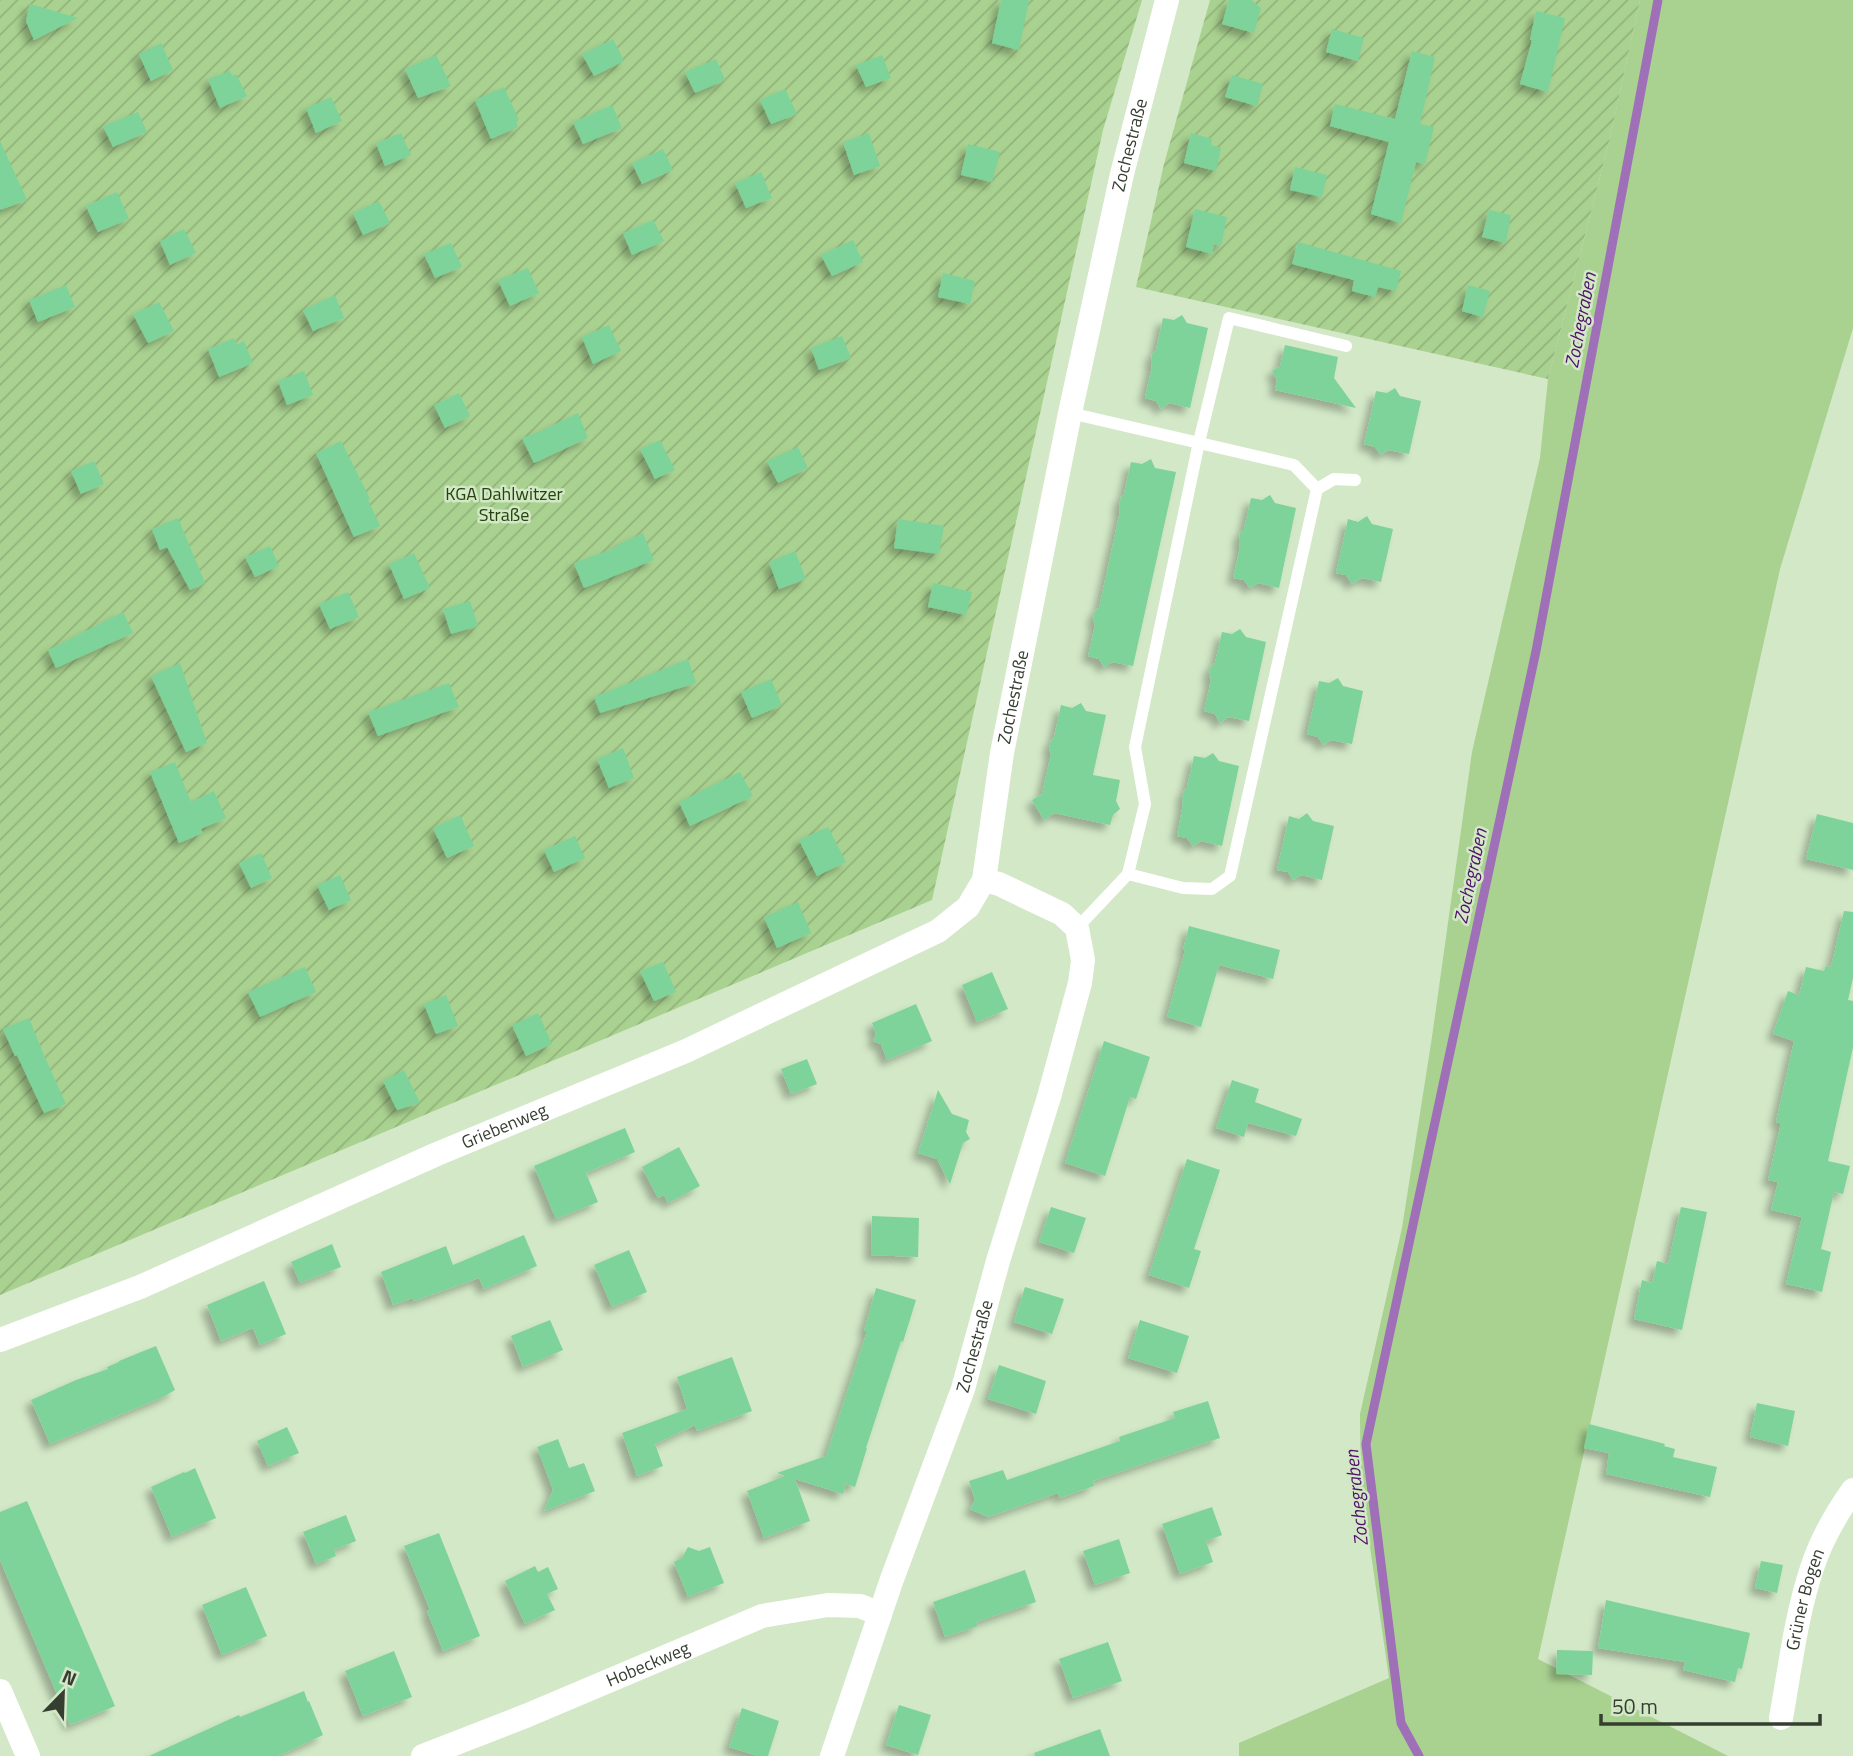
<svg xmlns="http://www.w3.org/2000/svg" width="1853" height="1756" font-family="'Titillium Web',sans-serif">
	<style>
		.green { fill: #a9d190 }
		.garden { fill: url(#garden-furrows) }
		.lines { fill: none; stroke-linecap: round; stroke-linejoin: round }
		.stream { stroke: #9f70b7; stroke-width: 9 }
		.building { fill: #7ed39a; filter: url(#shadow) }
		.lane { stroke: #fff; stroke-width: 12 }
		.street { stroke: #fff; stroke-width: 24 }
		.labels { text-anchor: middle; stroke-width: 5; stroke-linejoin: round; paint-order: stroke }
		.street-label { font-size: 18px; fill: #353e30; stroke: #d2e8c6 }
		.park-label { font-size: 18px; fill: #26430c; stroke: #d2e8c6 }
		.water-label { font-size: 19px; font-style: italic; fill: #50116a; stroke: #d2e8c6 }
	</style>
	<defs>
		<pattern id="garden-furrows" width="10" height="10" patternUnits="userSpaceOnUse" patternTransform="scale(1.75)"><rect width="10" height="10" fill="#a9d190"/><path d="M-1 1l2-2M0 10L10 0M9 11l2-2" fill="none" stroke="#92b47c"/></pattern>
		<filter id="shadow"><feDropShadow dx="-6" dy="6" stdDeviation="3.5" flood-color="#0004"/></filter>
	</defs>
	<rect width="100%" height="100%" fill="#d2e8c6"/>
	<polygon class="green" points="1640,0 1853,0 1853,328 1780,569 1538,1659 1728,1756 1239,1756 1239,1743 1389,1678 1369,1540 1361,1503 1360,1414 1402,1228 1432,1037 1472,752 1540,458 1548,379 1610,138"/>
	<g class="garden">
		<polygon points="0,0 1142,0 1103,130 932,900 0,1295"/>
		<polygon points="1210,0 1640,0 1610,138 1548,379 1136,287 1164,164"/>
	</g>
	<g class="lines">
		<polyline class="stream" points="1419,1756 1401,1723 1366,1444 1536,651 1658,0"/>
	</g>
	<g class="building">
		<polygon points="1001,0 1029,0 1019,50 992,43"/>
		<polygon points="1229,0 1251,0 1261,8 1254,33 1222,24"/>
		<polygon points="30,4 78,18 34,40 26,21"/>
		<polygon points="1536,11 1565,18 1548,92 1520,84 1532,40 1530,40"/>
		<polygon points="1332,29 1364,38 1358,61 1326,52"/>
		<polygon points="613,39 624,61 594,76 582,54"/>
		<polygon points="161,43 173,70 151,81 139,54"/>
		<polygon points="1412,51 1435,57 1420,124 1434,127 1425,164 1416,162 1401,223 1371,214 1389,142 1330,126 1335,104 1395,119"/>
		<polygon points="436,55 451,86 418,98 405,69"/>
		<polygon points="882,55 891,78 866,87 856,65"/>
		<polygon points="716,59 725,80 695,93 685,72"/>
		<polygon points="230,71 232,76 236,74 247,96 220,108 208,79"/>
		<polygon points="1232,75 1263,84 1257,106 1225,97"/>
		<polygon points="504,87 519,120 516,122 518,127 491,139 475,100"/>
		<polygon points="785,89 797,114 771,124 760,100"/>
		<polygon points="331,97 342,121 316,133 306,108"/>
		<polygon points="612,105 622,128 583,144 573,122"/>
		<polygon points="138,112 147,132 113,147 103,126"/>
		<polygon points="401,133 411,155 385,166 376,143"/>
		<polygon points="869,133 880,166 854,175 843,142"/>
		<polygon points="1191,133 1212,139 1211,145 1221,148 1216,171 1184,163"/>
		<polygon points="0,141 27,200 0,210"/>
		<polygon points="968,144 1000,152 992,182 961,175"/>
		<polygon points="663,149 673,170 642,184 632,163"/>
		<polygon points="1295,167 1327,175 1322,197 1290,190"/>
		<polygon points="761,172 772,198 746,208 735,183"/>
		<polygon points="117,192 129,219 98,232 86,206"/>
		<polygon points="379,201 390,223 363,235 353,213"/>
		<polygon points="1195,209 1227,217 1221,246 1214,244 1212,254 1186,247"/>
		<polygon points="1489,210 1511,215 1506,243 1482,237"/>
		<polygon points="653,220 664,241 632,255 623,233"/>
		<polygon points="184,229 196,253 170,265 160,241"/>
		<polygon points="853,240 863,262 832,276 821,255"/>
		<polygon points="1298,242 1401,271 1396,291 1378,287 1375,297 1352,291 1354,280 1292,264"/>
		<polygon points="451,243 462,267 435,278 424,254"/>
		<polygon points="528,268 539,293 510,306 498,280"/>
		<polygon points="943,273 975,281 970,304 938,297"/>
		<polygon points="66,285 75,307 38,322 29,300"/>
		<polygon points="1468,285 1490,291 1483,317 1462,311"/>
		<polygon points="335,295 344,318 313,331 303,310"/>
		<polygon points="159,302 174,331 148,343 133,314"/>
		<polygon points="1182,315 1187,323 1208,328 1190,408 1169,403 1161,409 1156,401 1145,398 1152,366 1151,362 1152,354 1156,350 1163,318 1174,320"/>
		<polygon points="609,325 621,351 593,364 582,337"/>
		<polygon points="842,336 851,358 819,370 811,348"/>
		<polygon points="234,338 237,345 244,341 253,363 219,377 208,349"/>
		<polygon points="1285,345 1338,357 1334,378 1356,408 1275,390 1277,380 1272,371 1280,366"/>
		<polygon points="304,371 313,395 287,405 278,381"/>
		<polygon points="1395,388 1400,396 1421,401 1409,454 1388,450 1381,455 1375,447 1364,444 1376,391 1387,393"/>
		<polygon points="459,393 470,416 445,428 434,405"/>
		<polygon points="578,413 588,438 534,463 522,438 543,430"/>
		<polygon points="660,440 675,470 655,479 640,449"/>
		<polygon points="341,441 370,499 368,500 380,526 354,537 316,453"/>
		<polygon points="798,447 808,468 778,483 767,461"/>
		<polygon points="1151,459 1155,468 1176,472 1133,666 1112,662 1104,667 1099,659 1088,656 1095,625 1093,620 1095,611 1099,608 1120,511 1119,506 1121,497 1124,494 1131,462 1142,464"/>
		<polygon points="94,461 104,484 81,494 71,471"/>
		<polygon points="1270,495 1275,503 1296,508 1279,588 1258,583 1250,588 1244,580 1233,578 1240,547 1239,541 1240,533 1244,529 1251,498 1262,500"/>
		<polygon points="1367,516 1372,524 1393,529 1381,582 1362,578 1352,584 1346,575 1336,573 1348,519 1358,522"/>
		<polygon points="178,518 205,583 190,590 167,547 160,550 152,529"/>
		<polygon points="898,519 944,526 939,554 894,548"/>
		<polygon points="643,533 654,560 584,588 574,563 618,547 617,545"/>
		<polygon points="270,546 279,566 255,577 245,557"/>
		<polygon points="795,551 806,579 779,589 769,562"/>
		<polygon points="414,553 430,588 404,599 389,564"/>
		<polygon points="933,583 972,592 966,615 928,607"/>
		<polygon points="348,592 359,617 330,629 319,604"/>
		<polygon points="470,601 478,626 451,634 443,609"/>
		<polygon points="123,612 133,633 56,668 48,650"/>
		<polygon points="1240,629 1246,637 1266,642 1249,721 1228,717 1220,723 1215,714 1204,711 1211,680 1209,675 1211,666 1215,663 1222,632 1232,634"/>
		<polygon points="688,659 696,683 600,713 594,697"/>
		<polygon points="180,663 207,743 186,752 151,676"/>
		<polygon points="1338,678 1343,686 1363,691 1352,744 1331,740 1323,745 1318,737 1307,734 1319,681 1329,683"/>
		<polygon points="771,679 782,705 752,718 741,692"/>
		<polygon points="449,683 459,707 378,736 368,712"/>
		<polygon points="1081,703 1086,711 1106,715 1093,775 1120,780 1116,801 1120,809 1113,815 1110,825 1054,813 1044,820 1032,800 1042,794 1051,754 1049,749 1051,741 1054,737 1061,705 1072,708"/>
		<polygon points="623,748 634,778 609,788 597,759"/>
		<polygon points="1213,753 1219,761 1239,766 1222,846 1201,841 1193,846 1187,838 1177,836 1183,804 1182,799 1184,791 1187,787 1194,756 1205,758"/>
		<polygon points="175,762 191,802 214,791 226,818 201,829 203,833 179,843 150,772"/>
		<polygon points="740,772 753,796 690,826 679,802"/>
		<polygon points="1307,813 1313,821 1334,826 1322,880 1301,875 1293,880 1288,872 1277,870 1289,816 1299,819"/>
		<polygon points="1817,814 1853,823 1853,870 1806,859"/>
		<polygon points="460,815 474,846 447,858 433,828"/>
		<polygon points="828,827 846,862 817,876 799,840"/>
		<polygon points="575,836 585,858 554,872 544,850"/>
		<polygon points="261,853 272,878 251,888 239,863"/>
		<polygon points="340,875 351,900 329,910 317,885"/>
		<polygon points="798,902 811,933 777,948 764,917"/>
		<polygon points="1844,911 1853,912 1853,978 1848,1000 1853,1001 1853,1047 1828,1161 1850,1166 1843,1194 1834,1192 1821,1249 1831,1252 1822,1292 1786,1284 1802,1217 1771,1210 1778,1182 1768,1180 1781,1123 1776,1122 1794,1041 1773,1034 1788,991 1799,995 1806,967 1824,971 1826,966 1831,967"/>
		<polygon points="1189,926 1280,950 1273,979 1219,965 1201,1027 1167,1017 1185,950 1183,950"/>
		<polygon points="663,962 676,992 654,1001 640,971"/>
		<polygon points="305,967 316,992 260,1017 248,992"/>
		<polygon points="992,972 1008,1009 977,1022 962,985"/>
		<polygon points="446,995 458,1026 436,1034 424,1004"/>
		<polygon points="916,1004 932,1041 887,1060 881,1044 873,1041 876,1034 872,1023"/>
		<polygon points="538,1013 552,1044 526,1056 512,1025"/>
		<polygon points="29,1018 43,1053 66,1104 44,1113 17,1055 15,1056 3,1029"/>
		<polygon points="1104,1041 1150,1057 1136,1099 1130,1097 1105,1176 1065,1163"/>
		<polygon points="807,1059 817,1084 791,1094 781,1069"/>
		<polygon points="404,1070 420,1103 397,1110 383,1081"/>
		<polygon points="1232,1080 1259,1089 1255,1102 1302,1119 1296,1136 1248,1123 1244,1137 1216,1128"/>
		<polygon points="938,1090 952,1114 969,1120 966,1132 970,1139 963,1143 950,1184 937,1159 918,1153"/>
		<polygon points="625,1128 635,1152 586,1173 598,1202 556,1219 534,1166"/>
		<polygon points="679,1147 700,1186 668,1203 664,1195 658,1198 642,1167"/>
		<polygon points="1187,1159 1220,1170 1194,1249 1201,1251 1189,1288 1149,1275"/>
		<polygon points="1051,1207 1086,1218 1074,1253 1039,1242"/>
		<polygon points="1681,1207 1707,1212 1682,1330 1634,1319 1642,1280 1652,1283 1657,1261 1668,1264"/>
		<polygon points="872,1216 919,1218 918,1257 871,1255"/>
		<polygon points="524,1235 537,1266 484,1289 479,1278 414,1301 413,1298 393,1305 381,1272 446,1246 453,1265"/>
		<polygon points="332,1244 341,1267 300,1283 291,1262"/>
		<polygon points="629,1250 647,1292 612,1307 594,1265"/>
		<polygon points="264,1281 286,1334 260,1345 253,1328 221,1341 207,1305"/>
		<polygon points="1025,1287 1064,1299 1052,1334 1014,1322"/>
		<polygon points="876,1288 916,1300 903,1342 901,1341 866,1448 867,1448 855,1487 846,1484 843,1494 795,1479 810,1521 764,1538 747,1491 785,1476 777,1473 826,1456 867,1331 864,1331"/>
		<polygon points="550,1320 563,1350 523,1367 511,1336"/>
		<polygon points="1140,1320 1189,1336 1177,1373 1128,1358"/>
		<polygon points="156,1346 175,1390 163,1397 50,1444 31,1400 76,1380 108,1369 107,1367 119,1362 119,1361"/>
		<polygon points="732,1357 752,1411 697,1431 695,1425 655,1444 663,1466 637,1476 622,1433 687,1409 677,1377"/>
		<polygon points="999,1365 1046,1381 1036,1414 988,1399"/>
		<polygon points="1208,1401 1220,1438 1093,1481 1094,1486 1060,1498 1058,1493 988,1517 970,1509 975,1500 969,1481 1003,1470 1007,1480 1120,1441 1119,1437 1175,1418 1173,1412"/>
		<polygon points="1757,1403 1795,1411 1788,1446 1750,1437"/>
		<polygon points="1589,1424 1665,1444 1664,1446 1675,1449 1673,1457 1717,1467 1710,1497 1606,1474 1609,1453 1584,1448"/>
		<polygon points="287,1427 299,1453 268,1466 257,1441"/>
		<polygon points="558,1439 569,1468 584,1463 595,1491 544,1511 553,1490 537,1447"/>
		<polygon points="195,1468 216,1518 172,1537 151,1487 184,1472 185,1473"/>
		<polygon points="27,1501 115,1706 70,1725 0,1560 0,1512"/>
		<polygon points="1212,1507 1222,1535 1206,1541 1213,1562 1180,1574 1162,1524"/>
		<polygon points="346,1515 356,1541 334,1550 336,1556 316,1564 303,1532"/>
		<polygon points="439,1533 480,1636 443,1651 427,1611 430,1610 404,1546"/>
		<polygon points="1119,1539 1130,1573 1095,1585 1083,1551"/>
		<polygon points="688,1547 699,1551 710,1547 724,1583 688,1597 674,1562 682,1558"/>
		<polygon points="1761,1561 1783,1565 1777,1593 1755,1588"/>
		<polygon points="535,1566 538,1572 548,1567 558,1589 547,1594 555,1610 525,1624 505,1581"/>
		<polygon points="1025,1570 1036,1602 976,1622 978,1626 945,1637 933,1602"/>
		<polygon points="246,1587 267,1636 222,1655 202,1605"/>
		<polygon points="1606,1600 1750,1633 1742,1669 1738,1668 1735,1682 1683,1670 1685,1662 1598,1648"/>
		<polygon points="1108,1642 1122,1681 1073,1698 1059,1659"/>
		<polygon points="1557,1650 1593,1651 1592,1675 1556,1674"/>
		<polygon points="394,1651 412,1697 363,1716 345,1671"/>
		<polygon points="304,1691 308,1702 309,1701 323,1735 278,1756 149,1756 239,1715 240,1717"/>
		<polygon points="899,1705 931,1715 918,1755 886,1745"/>
		<polygon points="742,1708 779,1721 768,1756 758,1756 729,1747"/>
		<polygon points="1100,1729 1110,1756 1035,1756 1034,1753"/>
	</g>
	<g class="lines">
		<g class="lane">
			<polyline points="1070,413 1294,465 1317,489 1334,479 1355,480"/>
			<polyline points="1128,874 1183,888 1212,889 1230,876 1317,489"/>
			<polyline points="1077,928 1128,874 1145,804 1135,747 1199,442 1229,318 1346,346"/>
		</g>
		<g class="street">
			<path id="s1" d="M0 1340 140 1287 437 1154 686 1051 938 931 968 907 984 880 1002 753 1070 413 1122 174 1167 0"/>
			<polyline points="0,1691 28,1756"/>
			<path id="s2" d="M1781 1718C1790 1668 1796 1616 1812 1568 1821 1540 1836 1514 1853 1490"/>
			<path id="s3" d="M423 1756 528 1715 762 1616 828 1605 860 1606 880 1614"/>
			<path id="s4" d="M832 1756 892 1579 963 1389 998 1261 1049 1097 1080 983 1083 960 1077 928 1062 914 999 884 984 880"/>
		</g>
	</g>
	<g class="labels">
		<g class="street-label">
			<text dy="6" stroke="none"><textPath href="#s1" startOffset="1843">Zochestraße</textPath></text>
			<text dy="6" stroke="none"><textPath href="#s1" startOffset="1279">Zochestraße</textPath></text>
			<text dy="6" stroke="none"><textPath href="#s1" startOffset="548">Griebenweg</textPath></text>
			<text dy="6" stroke="none"><textPath href="#s4" startOffset="434">Zochestraße</textPath></text>
			<text dy="6" stroke="none"><textPath href="#s2" startOffset="121">Grüner Bogen</textPath></text>
			<text dy="6" stroke="none"><textPath href="#s3" startOffset="243">Hobeckweg</textPath></text>
		</g>
		<g class="park-label">
			<text x="504" y="500">KGA Dahlwitzer<tspan x="504" dy="21">Straße</tspan></text>
		</g>
		<g class="water-label">
			<text transform="translate(1580 320) rotate(-79)" y="7">Zochegraben</text>
			<text transform="translate(1470 876) rotate(-78)" y="7">Zochegraben</text>
			<text transform="translate(1356 1498) rotate(-96)" y="7">Zochegraben</text>
		</g>
	</g>
	<g transform="translate(63 1693) rotate(23)" stroke="#d2e8c6" stroke-width="5" paint-order="stroke">
	<path d="M0-5L12 26L0 18L-12 26Z" fill="#353e30"/>
	<text y="-10" font-size="19" font-weight="bold" text-anchor="middle" fill="#353e30">N</text>
	</g>
	<path d="M1601 1714v10h219v-10" fill="none" stroke="#353e30" stroke-width="3.5"/>
	<text x="1612" y="1714" font-size="21" fill="#353e30" stroke="#d2e8c6" stroke-width="5" paint-order="stroke">50 m</text>
</svg>
